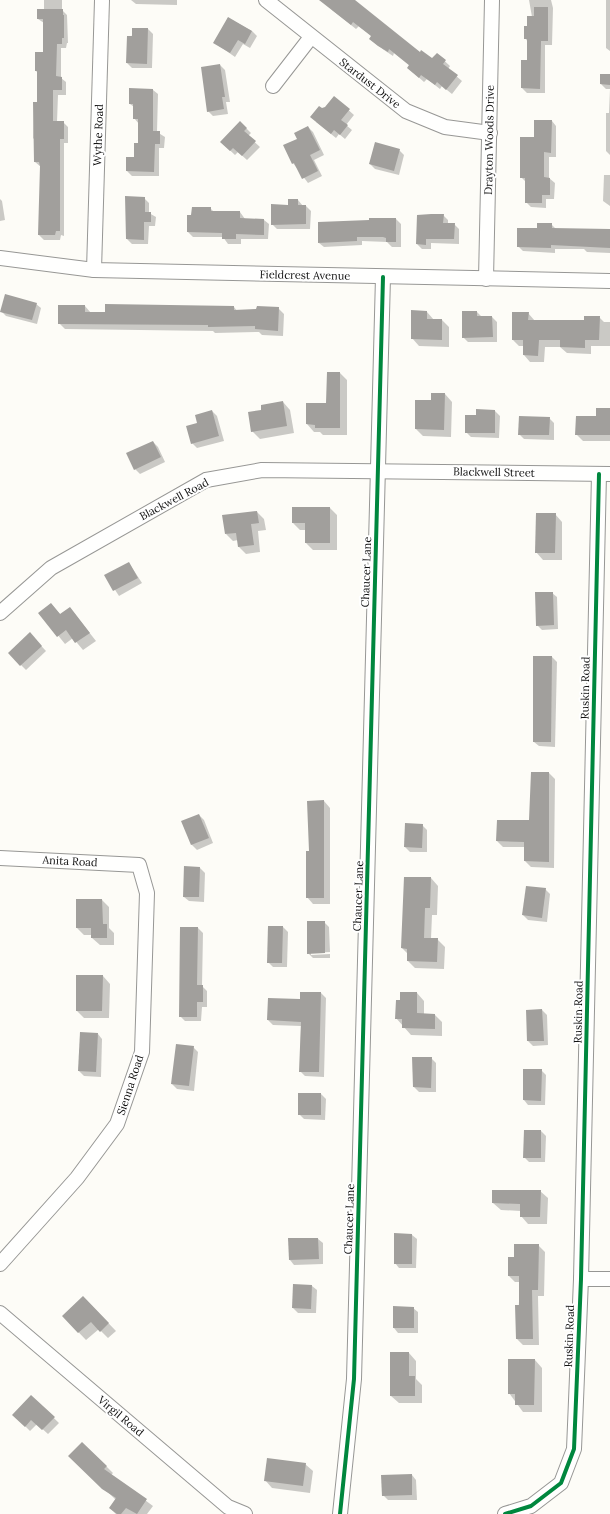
<svg xmlns="http://www.w3.org/2000/svg" width="610" height="1514" font-family="Lora,serif">
	<style>
		.shadow { fill: #0003 }
		.building { fill: #a19f9c }
		.lines { fill: none; stroke-linecap: round; stroke-linejoin: round }
		.minor-casing { stroke: #979795; stroke-width: 16 }
		.minor { stroke: #fffffe; stroke-width: 14 }
		.cycleway-casing { stroke: #fff; stroke-width: 6 }
		.cycleway { stroke: #00873e; stroke-width: 4 }
		.labels { text-anchor: middle; stroke-width: 4; stroke-linejoin: round; paint-order: stroke }
		.street-label { font-size: 11px; fill: #111; stroke: #fff }
	</style>
	<rect width="100%" height="100%" fill="#fdfcf7"/>
	<g class="shadow">
		<polygon points="44,0 62,0 62,10 67,15 68,43 67,43 66,48 61,48 61,78 66,82 66,95 58,95 57,122 63,122 68,127 68,143 64,143 64,236 61,235 60,240 44,240 39,235 41,167 35,162 35,140 33,138 34,103 38,104 38,73 36,71 44,53 44,23 38,19 44,10"/>
		<polygon points="131,0 177,0 177,5 136,4"/>
		<polygon points="328,0 353,0 420,53 432,60 437,54 450,66 448,69 462,81 452,94 442,86 440,89 427,79 424,82 408,68 410,66 394,53 393,56 384,50 375,43 372,36 359,26 356,29 332,10"/>
		<polygon points="529,0 551,0 553,8 552,45 545,45 545,93 527,93 522,88 528,61 528,42 525,38 532,17"/>
		<polygon points="606,0 610,0 610,155 606,151 606,113 609,113 610,89 606,89 601,84 610,75 610,51 606,48"/>
		<polygon points="228,18 252,31 257,36 250,48 243,44 235,57 215,43"/>
		<polygon points="133,29 148,29 153,34 152,68 132,68 127,63"/>
		<polygon points="220,65 225,70 230,102 226,102 228,114 213,116 208,111"/>
		<polygon points="153,90 158,94 157,132 165,137 164,148 159,148 159,176 132,176 127,171 135,158 139,144 139,124 134,118 134,107 130,104"/>
		<polygon points="334,97 354,115 346,125 352,130 345,139 339,134 336,138 316,122 322,109 325,108"/>
		<polygon points="552,121 556,126 556,157 549,157 549,178 555,183 554,199 546,199 546,208 531,207 526,202 526,182 521,177 535,138"/>
		<polygon points="240,122 251,133 248,136 260,147 247,160 238,152 235,155 221,142"/>
		<polygon points="308,127 313,132 324,155 314,160 322,176 308,183 293,163 298,139"/>
		<polygon points="399,150 404,155 399,175 375,169 370,164"/>
		<polygon points="604,175 610,175 610,206 603,201"/>
		<polygon points="144,198 149,203 149,213 156,217 155,226 149,226 148,244 132,244 127,239"/>
		<polygon points="0,199 2,201 5,220 0,221"/>
		<polygon points="298,200 303,206 306,206 311,211 310,229 277,229 272,224 289,206"/>
		<polygon points="210,208 214,212 240,212 245,219 264,220 269,224 268,239 241,239 241,244 228,244 223,237 193,237 188,232 192,216"/>
		<polygon points="443,215 448,220 448,224 454,224 459,229 459,244 431,243 431,249 422,249 417,244"/>
		<polygon points="370,219 396,219 401,224 401,247 392,247 387,242 362,241 362,245 324,247 319,243 370,221"/>
		<polygon points="551,224 556,229 610,230 610,253 587,252 584,249 555,249 555,253 523,251 518,246"/>
		<polygon points="36,304 41,308 37,324 6,316 1,311"/>
		<polygon points="85,306 91,313 234,307 237,311 278,308 284,314 283,336 262,335 259,332 215,333 213,331 65,329 59,323"/>
		<polygon points="427,312 434,320 442,320 449,327 449,347 419,346 412,338"/>
		<polygon points="477,312 482,317 492,317 497,322 497,342 468,342 463,337"/>
		<polygon points="528,313 535,321 585,321 599,317 604,322 610,322 610,346 591,346 591,354 567,353 560,347 545,347 544,362 530,362 524,355 524,346 519,346 513,340"/>
		<polygon points="340,373 347,380 347,435 323,435 320,432 314,432 307,424 307,404 327,404"/>
		<polygon points="445,394 452,402 451,437 423,436 416,429 416,401 432,401"/>
		<polygon points="283,402 290,410 294,433 260,439 252,431 262,411"/>
		<polygon points="610,409 610,441 583,441 576,434 597,417"/>
		<polygon points="477,410 495,411 500,416 499,438 471,437 466,432 477,416"/>
		<polygon points="212,411 217,416 224,441 197,448 192,443 198,424"/>
		<polygon points="549,418 554,423 554,440 524,439 519,434"/>
		<polygon points="153,442 158,447 165,462 140,474 135,469"/>
		<polygon points="330,508 337,515 337,550 313,550 306,543 306,530 300,530 293,523"/>
		<polygon points="257,512 264,519 266,530 258,531 260,552 246,554 238,546 238,540 233,541 226,534"/>
		<polygon points="555,514 562,522 562,560 543,560 536,552"/>
		<polygon points="129,563 142,583 119,596 106,576"/>
		<polygon points="552,593 557,597 558,629 542,630 537,625"/>
		<polygon points="51,604 61,615 70,608 96,641 83,650 73,638 65,644 40,613"/>
		<polygon points="30,634 46,651 26,670 9,653"/>
		<polygon points="552,657 557,662 555,747 539,746 534,742"/>
		<polygon points="532,773 549,773 555,779 554,868 531,867 525,861 525,847 503,847 497,841 530,821"/>
		<polygon points="324,801 330,808 330,904 313,904 307,897"/>
		<polygon points="199,815 204,820 213,843 197,850 192,845 182,822"/>
		<polygon points="422,825 427,830 427,852 410,852 405,847"/>
		<polygon points="200,868 205,873 204,902 189,901 184,897"/>
		<polygon points="431,878 438,886 437,915 432,915 431,939 437,939 445,947 444,969 415,968 408,961 408,954 402,948"/>
		<polygon points="545,889 550,894 547,922 528,920 523,915"/>
		<polygon points="102,900 109,907 109,928 114,933 114,945 100,945 92,938 92,935 84,935 77,928"/>
		<polygon points="324,922 329,927 330,952 311,953 311,955 330,954 330,958 313,958 308,953"/>
		<polygon points="283,927 288,932 287,967 273,967 268,962"/>
		<polygon points="198,928 203,933 202,986 207,991 207,1007 202,1007 201,1021 185,1021 180,1016"/>
		<polygon points="103,976 110,984 109,1018 84,1018 77,1011"/>
		<polygon points="301,993 321,993 326,998 324,1077 305,1076 300,1071 301,1026 273,1025 268,1020 301,1000"/>
		<polygon points="417,993 424,1001 424,1015 435,1015 442,1022 442,1036 411,1035 396,1018 401,1001"/>
		<polygon points="542,1010 547,1015 548,1045 533,1046 528,1041 527,1011"/>
		<polygon points="98,1034 102,1039 101,1077 84,1076 79,1071"/>
		<polygon points="193,1047 198,1052 194,1091 177,1089 172,1084"/>
		<polygon points="431,1058 436,1063 436,1092 419,1092 414,1087"/>
		<polygon points="541,1070 546,1075 545,1105 528,1105 524,1100"/>
		<polygon points="321,1094 326,1099 325,1120 304,1119 299,1114"/>
		<polygon points="541,1131 546,1136 545,1162 529,1162 524,1157"/>
		<polygon points="540,1191 548,1198 547,1224 528,1224 521,1216 521,1211 501,1210 493,1203"/>
		<polygon points="412,1235 417,1239 416,1268 399,1268 395,1263"/>
		<polygon points="318,1239 323,1243 323,1264 294,1265 290,1260"/>
		<polygon points="538,1245 545,1252 544,1296 538,1296 539,1345 523,1345 517,1339 520,1282 515,1282 509,1276 515,1258"/>
		<polygon points="312,1286 317,1290 316,1313 298,1313 293,1308"/>
		<polygon points="83,1297 116,1331 108,1338 99,1329 86,1340 63,1316"/>
		<polygon points="413,1308 418,1312 418,1333 398,1333 394,1328"/>
		<polygon points="409,1353 416,1361 416,1379 422,1385 422,1403 399,1403 391,1396"/>
		<polygon points="535,1360 542,1368 542,1412 523,1412 509,1393"/>
		<polygon points="31,1396 59,1423 48,1434 37,1424 30,1431 14,1415"/>
		<polygon points="70,1456 106,1466 113,1473 111,1475 153,1506 147,1514 116,1514 110,1508 116,1500"/>
		<polygon points="305,1464 313,1471 310,1493 272,1488 265,1480"/>
		<polygon points="412,1475 416,1480 417,1500 388,1500 383,1495"/>
	</g>
	<g class="building">
		<polygon points="319,0 355,0 420,52 421,50 432,58 437,53 446,60 443,64 458,75 446,90 437,82 435,85 421,75 419,78 407,68 409,65 389,49 388,52 378,46 369,39 371,36 353,22 351,25"/>
		<polygon points="534,7 548,7 548,41 541,41 540,89 521,88 521,60 527,60 527,39 524,39 524,26 527,26 527,16 534,16"/>
		<polygon points="37,9 63,9 63,15 64,15 64,38 62,38 62,44 57,44 56,76 62,77 62,90 53,90 53,121 64,121 64,139 60,139 60,231 56,231 55,235 38,235 40,166 39,162 34,162 33,102 37,102 37,71 35,71 35,52 43,52 43,19 37,19"/>
		<polygon points="228,17 252,31 245,44 238,40 230,53 213,43"/>
		<polygon points="132,28 148,28 147,64 126,63 127,36 132,36"/>
		<polygon points="220,64 225,97 222,97 224,109 207,112 201,67"/>
		<polygon points="600,74 610,74 610,85 600,84"/>
		<polygon points="129,88 153,89 153,131 160,131 160,144 155,144 154,172 126,171 126,157 134,157 134,143 138,143 138,119 133,119 133,104 129,104"/>
		<polygon points="334,96 350,109 341,120 348,125 340,135 334,130 331,134 310,117 319,106 322,108 325,107"/>
		<polygon points="534,120 552,120 551,153 544,152 544,177 550,178 550,195 542,195 542,203 525,203 525,178 520,178 520,137 534,137"/>
		<polygon points="240,121 247,128 244,131 256,141 242,156 233,148 230,151 220,142"/>
		<polygon points="308,126 320,150 310,155 318,171 302,179 294,163 292,164 283,145 297,139 294,133"/>
		<polygon points="375,142 400,149 394,171 369,164"/>
		<polygon points="125,196 145,197 145,212 151,212 151,222 144,222 144,240 126,239"/>
		<polygon points="288,199 298,199 298,205 306,205 306,224 271,225 271,204 288,205"/>
		<polygon points="192,207 211,207 211,211 240,211 240,218 264,219 264,235 236,234 236,239 222,239 222,233 187,232 187,215 191,215"/>
		<polygon points="431,214 444,214 443,223 455,223 454,239 426,239 426,245 416,244 417,215"/>
		<polygon points="369,218 396,218 396,242 386,242 386,238 383,237 357,237 357,241 318,243 318,222 369,220"/>
		<polygon points="537,223 552,223 552,228 610,229 610,248 551,245 551,248 517,247 517,228 537,228"/>
		<polygon points="5,294 37,303 32,320 0,312"/>
		<polygon points="105,304 234,306 234,310 256,309 257,306 279,307 278,331 255,329 255,326 208,327 208,325 58,324 58,305 85,305 85,312 105,312"/>
		<polygon points="411,310 427,311 427,319 442,319 442,340 411,339"/>
		<polygon points="462,311 477,311 477,316 492,316 493,337 462,338"/>
		<polygon points="512,312 529,312 528,320 584,320 584,316 600,316 599,340 585,340 585,348 560,347 560,340 539,340 538,356 523,355 523,340 512,340"/>
		<polygon points="327,372 340,372 340,428 315,428 315,425 306,424 306,403 326,403"/>
		<polygon points="431,393 445,393 444,430 415,429 415,400 431,400"/>
		<polygon points="283,401 287,426 251,432 248,412 261,410 261,405"/>
		<polygon points="596,408 610,408 610,435 575,435 576,416 596,416"/>
		<polygon points="476,409 495,410 495,433 465,433 465,415 476,415"/>
		<polygon points="212,410 219,436 191,444 186,426 197,423 195,415"/>
		<polygon points="519,416 550,417 549,435 518,435"/>
		<polygon points="153,441 161,457 134,470 126,453"/>
		<polygon points="292,507 330,507 330,543 305,543 305,523 292,523"/>
		<polygon points="257,511 259,523 251,524 254,545 238,547 236,533 225,534 222,515"/>
		<polygon points="536,513 556,513 555,553 535,553"/>
		<polygon points="129,562 138,578 113,591 104,575"/>
		<polygon points="535,592 553,592 554,625 536,626"/>
		<polygon points="51,603 60,614 70,607 90,633 75,643 66,630 57,637 38,613"/>
		<polygon points="30,632 42,646 20,666 8,653"/>
		<polygon points="533,656 552,656 551,742 533,742"/>
		<polygon points="531,772 549,772 549,862 524,861 524,842 496,841 497,820 529,820"/>
		<polygon points="324,800 324,898 306,898 306,851 309,851 307,801"/>
		<polygon points="199,814 209,838 191,845 181,821"/>
		<polygon points="405,823 423,824 422,848 404,847"/>
		<polygon points="184,866 200,867 199,897 183,897"/>
		<polygon points="404,877 431,877 430,908 425,908 424,938 438,938 437,962 407,961 407,949 401,948"/>
		<polygon points="526,886 546,888 542,918 522,915"/>
		<polygon points="76,899 102,899 103,924 107,924 107,938 91,938 91,928 76,928"/>
		<polygon points="307,921 325,921 325,953 307,954"/>
		<polygon points="268,926 283,926 282,963 267,963"/>
		<polygon points="180,927 198,927 197,985 203,985 203,1002 197,1002 197,1017 179,1017"/>
		<polygon points="76,975 103,975 102,1011 76,1011"/>
		<polygon points="300,992 321,992 319,1072 299,1072 301,1022 267,1020 268,998 300,999"/>
		<polygon points="400,992 417,992 417,1013 435,1014 435,1029 402,1028 402,1019 395,1019 396,1000 400,1000"/>
		<polygon points="542,1009 544,1041 527,1041 526,1010"/>
		<polygon points="80,1032 98,1033 96,1072 78,1071"/>
		<polygon points="176,1044 194,1046 189,1086 171,1084"/>
		<polygon points="412,1057 432,1057 431,1088 413,1087"/>
		<polygon points="523,1069 542,1069 541,1101 523,1100"/>
		<rect x="298" y="1093" width="23" height="22"/>
		<polygon points="524,1130 541,1130 541,1158 523,1158"/>
		<polygon points="492,1190 541,1190 540,1217 520,1217 520,1204 492,1203"/>
		<polygon points="394,1233 412,1234 412,1264 394,1264"/>
		<polygon points="288,1238 318,1238 319,1259 289,1260"/>
		<polygon points="514,1244 539,1244 538,1290 532,1290 533,1339 516,1339 515,1305 519,1305 519,1276 508,1276 508,1257 514,1257"/>
		<polygon points="293,1284 312,1285 311,1309 292,1308"/>
		<polygon points="83,1296 109,1323 100,1332 91,1322 78,1333 62,1316"/>
		<polygon points="393,1306 414,1307 414,1328 393,1328"/>
		<polygon points="390,1352 409,1352 409,1376 415,1376 415,1396 390,1396"/>
		<polygon points="508,1359 535,1359 534,1405 515,1405 515,1394 508,1394"/>
		<polygon points="31,1395 55,1417 42,1430 31,1420 25,1427 12,1415"/>
		<polygon points="82,1442 107,1466 104,1469 147,1499 137,1514 126,1508 121,1514 117,1514 109,1508 116,1498 102,1489 68,1456"/>
		<polygon points="267,1458 306,1463 303,1486 264,1481"/>
		<polygon points="412,1474 412,1495 382,1496 381,1475"/>
	</g>
	<g class="lines">
		<defs>
			<g id="minor">
				<polyline points="266,0 406,111 445,127 490,133"/>
				<polyline points="273,86 311,37"/>
				<polyline points="0,258 94,270 610,281"/>
				<polyline points="94,270 102,0"/>
				<polyline points="486,279 492,0"/>
				<polyline points="0,613 51,568 206,480 262,470 610,474"/>
				<polyline points="0,858 139,865 147,893 142,1052 117,1124 77,1178 0,1264"/>
				<polyline points="581,1279 610,1279"/>
				<polyline points="0,1313 228,1507 245,1514"/>
				<polyline points="340,1514 354,1379 383,277"/>
				<polyline points="505,1514 531,1506 561,1483 574,1449 581,1279 599,474"/>
			</g>
		</defs>
		<use href="#minor" class="minor-casing"/>
		<use href="#minor" class="minor"/>
		<defs>
			<g id="cycleway">
				<polyline points="340,1514 354,1379 383,277"/>
				<polyline points="505,1514 531,1506 561,1483 574,1449 581,1279 599,474"/>
			</g>
		</defs>
		<use href="#cycleway" class="cycleway-casing"/>
		<use href="#cycleway" class="cycleway"/>
	</g>
	<g class="labels">
		<g class="street-label">
			<text transform="translate(370 83) rotate(38)" y="4">Stardust Drive</text>
			<text transform="translate(98 135) rotate(-88)" y="4">Wythe Road</text>
			<text transform="translate(489 140) rotate(-89)" y="4">Drayton Woods Drive</text>
			<text transform="translate(305 275) rotate(1)" y="4">Fieldcrest Avenue</text>
			<text transform="translate(494 472) rotate(1)" y="4">Blackwell Street</text>
			<text transform="translate(174 499) rotate(-28)" y="4">Blackwell Road</text>
			<text transform="translate(366 572) rotate(-88)" y="4">Chaucer Lane</text>
			<text transform="translate(585 688) rotate(-89)" y="4">Ruskin Road</text>
			<text transform="translate(70 861) rotate(3)" y="4">Anita Road</text>
			<text transform="translate(358 896) rotate(-88)" y="4">Chaucer Lane</text>
			<text transform="translate(578 1012) rotate(-89)" y="4">Ruskin Road</text>
			<text transform="translate(130 1085) rotate(-72)" y="4">Sienna Road</text>
			<text transform="translate(349 1219) rotate(-88)" y="4">Chaucer Lane</text>
			<text transform="translate(569 1336) rotate(-88)" y="4">Ruskin Road</text>
			<text transform="translate(121 1416) rotate(40)" y="4">Virgil Road</text>
		</g>
	</g>
</svg>
